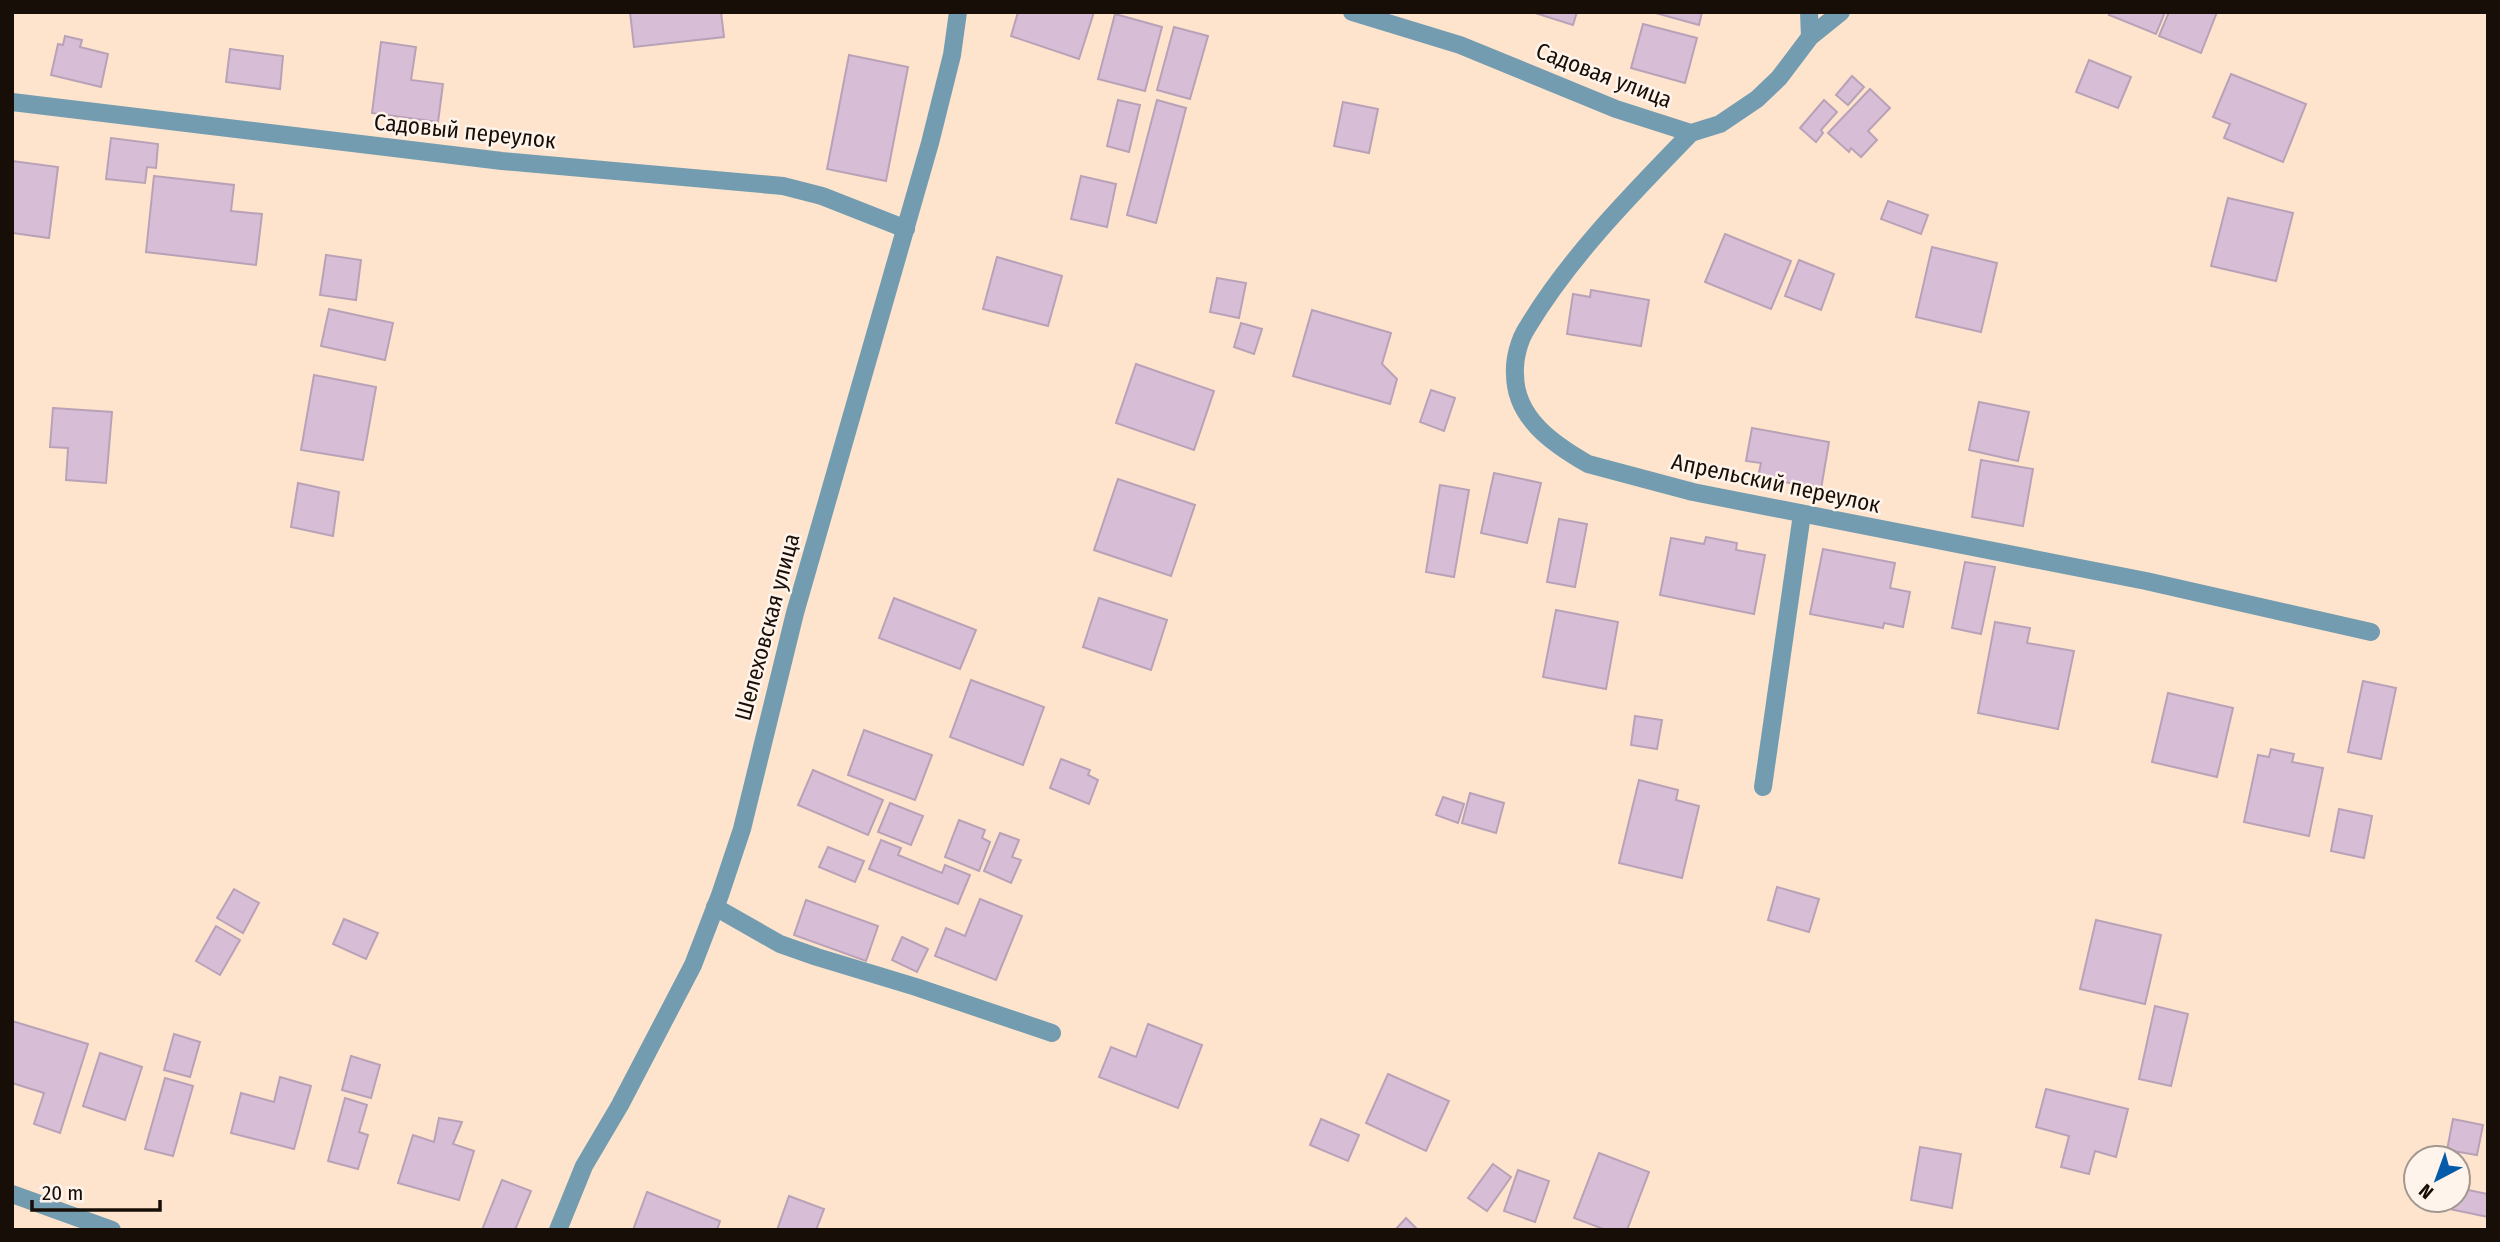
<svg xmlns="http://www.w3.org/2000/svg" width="2500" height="1242" font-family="'Fira Sans Condensed',sans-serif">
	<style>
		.building { fill: #d7bed6; stroke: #b9a2b8; stroke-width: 2 }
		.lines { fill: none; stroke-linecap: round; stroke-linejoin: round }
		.minor { stroke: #739cb0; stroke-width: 18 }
		.labels { text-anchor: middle; stroke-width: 5; stroke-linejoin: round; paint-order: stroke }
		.street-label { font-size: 23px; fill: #170f07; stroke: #fff4eb }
	</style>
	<rect width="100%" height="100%" fill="#fee4cd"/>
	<g class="building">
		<polygon points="630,12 721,12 724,37 634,47"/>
		<polygon points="1018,12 1094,12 1079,59 1011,36"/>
		<polygon points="1532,12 1577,12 1573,25"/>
		<polygon points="1652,12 1702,12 1699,25"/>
		<polygon points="2110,12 2165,12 2156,34 2109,15"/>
		<polygon points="2169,12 2217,12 2201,53 2159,36"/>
		<polygon points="1115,14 1162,27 1145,91 1098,79"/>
		<polygon points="1643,24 1697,38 1685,83 1631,68"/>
		<polygon points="1174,27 1208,36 1190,99 1157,90"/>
		<polygon points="65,36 82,40 80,47 108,54 101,87 51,75 58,44 63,45"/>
		<polygon points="381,42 416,47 411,80 443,84 438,122 372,113"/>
		<polygon points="230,49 283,56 280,89 226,82"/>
		<polygon points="849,55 908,67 886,181 827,169"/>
		<polygon points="2089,60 2131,77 2118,108 2076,92"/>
		<polygon points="2231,74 2306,104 2283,162 2224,138 2230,124 2213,117"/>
		<polygon points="1852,76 1864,87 1848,105 1836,95"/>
		<polygon points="1870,89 1890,108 1868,131 1877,140 1861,157 1851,148 1849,152 1828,133"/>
		<polygon points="1118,100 1140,105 1129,152 1107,146"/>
		<polygon points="1157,100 1186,108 1156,223 1127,215"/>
		<polygon points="1824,100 1837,112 1821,130 1823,133 1816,142 1800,128"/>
		<polygon points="1343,102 1378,109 1369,153 1334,146"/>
		<polygon points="111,138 158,144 156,168 147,167 145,183 106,179"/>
		<polygon points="12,161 58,167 49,238 12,233"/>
		<polygon points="154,176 234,185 231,211 262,214 256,265 146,252"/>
		<polygon points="1081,176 1116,184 1107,227 1071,219"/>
		<polygon points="2228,198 2293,213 2276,281 2211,266"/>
		<polygon points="1888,201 1928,215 1921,234 1881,219"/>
		<polygon points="1725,234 1791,261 1771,309 1705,282"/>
		<polygon points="1932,247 1997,263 1981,332 1916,317"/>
		<polygon points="326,255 361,260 356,300 320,295"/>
		<polygon points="997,257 1062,276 1048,326 983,309"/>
		<polygon points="1799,260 1834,274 1821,310 1785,296"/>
		<polygon points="1217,278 1246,283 1239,318 1210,312"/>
		<polygon points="1591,290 1649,300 1641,346 1567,334 1573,294 1590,297"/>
		<polygon points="329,309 393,323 385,360 321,346"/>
		<polygon points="1312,310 1391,333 1382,364 1397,379 1390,404 1293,376"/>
		<polygon points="1241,323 1262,329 1254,354 1234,347"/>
		<polygon points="1136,364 1214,391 1194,450 1116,423"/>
		<polygon points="314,375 376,387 363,460 301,450"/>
		<polygon points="1431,390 1455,398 1444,431 1420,422"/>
		<polygon points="1979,402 2029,412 2018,461 1969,450"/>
		<polygon points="53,408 112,412 106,483 66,480 68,448 50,447"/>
		<polygon points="1752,428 1829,442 1821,489 1758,477 1761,463 1746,461"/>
		<polygon points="1981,460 2033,469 2023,526 1972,517"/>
		<polygon points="1494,473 1541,483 1527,543 1481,533"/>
		<polygon points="1118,479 1195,505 1171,576 1094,550"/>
		<polygon points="298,483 339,492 333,536 291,527"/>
		<polygon points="1440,485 1469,490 1454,577 1426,572"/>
		<polygon points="1559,519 1587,524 1575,587 1547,582"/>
		<polygon points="1706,537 1737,543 1736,550 1765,555 1754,614 1660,595 1671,538 1704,544"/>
		<polygon points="1823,549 1895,563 1890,588 1910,592 1903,627 1884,623 1883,628 1810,614"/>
		<polygon points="1965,562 1995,567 1981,634 1952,628"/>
		<polygon points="894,598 976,630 960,669 879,638"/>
		<polygon points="1099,598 1167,620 1151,670 1083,647"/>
		<polygon points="1556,610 1618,622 1606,689 1543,677"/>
		<polygon points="1995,622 2030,628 2027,643 2074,651 2058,729 1978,713"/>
		<polygon points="971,680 1044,707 1023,765 950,737"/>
		<polygon points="2363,681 2396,688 2381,759 2348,752"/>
		<polygon points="2168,693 2233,708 2217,777 2152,762"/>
		<polygon points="1635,716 1662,720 1657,749 1631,745"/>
		<polygon points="864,730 932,755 915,800 848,775"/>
		<polygon points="2271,749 2294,754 2292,762 2323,768 2309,836 2244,822 2258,755 2269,757"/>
		<polygon points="1061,759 1090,770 1088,775 1098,780 1089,804 1050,788"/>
		<polygon points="813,770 883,800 868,835 798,805"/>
		<polygon points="1639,780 1678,790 1676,800 1699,806 1682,878 1619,863"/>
		<polygon points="1470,793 1504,803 1496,833 1462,823"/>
		<polygon points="1443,797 1464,804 1458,823 1436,815"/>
		<polygon points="890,803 923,816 911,845 878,832"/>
		<polygon points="2339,809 2372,816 2364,858 2331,851"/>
		<polygon points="959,820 985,830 982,838 990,842 979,871 945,857"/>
		<polygon points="1000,833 1019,840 1012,857 1021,860 1011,883 984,871"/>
		<polygon points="881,840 901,848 898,855 942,873 945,865 970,875 958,904 869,869"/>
		<polygon points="828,847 864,861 855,882 819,867"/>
		<polygon points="1777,887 1819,899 1809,932 1768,920"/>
		<polygon points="234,889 259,903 243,933 217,918"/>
		<polygon points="980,899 1022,916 996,980 935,956 946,928 965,936"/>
		<polygon points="806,900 878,926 866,961 794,935"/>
		<polygon points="344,919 378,933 366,959 333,944"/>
		<polygon points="2096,920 2161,935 2145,1004 2080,989"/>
		<polygon points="216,926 240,940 220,975 196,961"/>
		<polygon points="902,937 928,949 917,972 892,960"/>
		<polygon points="2155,1006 2188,1014 2171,1086 2139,1079"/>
		<polygon points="12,1021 88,1044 60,1133 34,1124 44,1093 12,1083"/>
		<polygon points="1148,1024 1202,1045 1178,1108 1099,1077 1111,1047 1136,1057"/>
		<polygon points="174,1034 200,1042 190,1077 164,1070"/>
		<polygon points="100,1053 142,1067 125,1120 83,1106"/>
		<polygon points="351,1056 380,1065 371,1098 342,1090"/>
		<polygon points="1388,1074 1449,1101 1426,1151 1366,1123"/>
		<polygon points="280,1077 311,1086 294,1149 231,1133 241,1093 274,1102"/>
		<polygon points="165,1078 193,1086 173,1156 145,1149"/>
		<polygon points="2046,1089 2128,1109 2116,1157 2095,1151 2089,1174 2061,1167 2069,1136 2036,1127"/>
		<polygon points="345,1098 367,1105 359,1132 368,1135 358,1169 328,1161"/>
		<polygon points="439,1118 462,1122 453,1144 474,1151 459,1200 398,1183 413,1135 434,1142"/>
		<polygon points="1321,1119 1359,1135 1348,1161 1310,1145"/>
		<polygon points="2453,1119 2483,1125 2477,1155 2447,1150"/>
		<polygon points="1920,1147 1961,1154 1952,1208 1911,1200"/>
		<polygon points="1599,1153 1649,1172 1627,1230 1606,1230 1574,1218"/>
		<polygon points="1493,1164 1511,1177 1487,1211 1468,1198"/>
		<polygon points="1518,1170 1549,1181 1535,1222 1504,1211"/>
		<polygon points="502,1180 531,1191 515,1230 482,1230"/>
		<polygon points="2458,1188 2488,1194 2488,1217 2435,1206 2436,1200 2458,1200"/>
		<polygon points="647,1192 720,1221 717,1230 633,1230"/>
		<polygon points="789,1196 824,1209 816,1230 777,1230"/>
		<polygon points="1406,1218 1418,1230 1395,1230"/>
	</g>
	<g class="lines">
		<g class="minor">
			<polyline points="1352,12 1460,45 1616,109 1691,133 1720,124 1757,99 1779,78 1810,37 1841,12"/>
			<polyline points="1809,12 1810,37"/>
			<polyline points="12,102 502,161 783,186 822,196 906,229"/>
			<path d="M1691 133C1633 193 1570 256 1527 328 1519 340 1514 360 1515 374 1515 418 1553 444 1588 464L1693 492 2146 581 2371 632"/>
			<polyline points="1763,787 1802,514"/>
			<polyline points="715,907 780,944 817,957 916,987 1052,1033"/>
			<polyline points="12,1194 112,1230"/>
			<polyline points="558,1230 584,1166 620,1105 693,965 720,895 742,829 795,613 930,143 952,55 958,12"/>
		</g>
	</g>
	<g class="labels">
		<g class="street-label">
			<text transform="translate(1604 75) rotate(21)" y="8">Садовая улица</text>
			<text transform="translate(465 131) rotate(6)" y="8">Садовый переулок</text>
			<text transform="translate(1776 483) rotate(12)" y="8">Апрельский переулок</text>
			<text transform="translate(767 627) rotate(-75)" y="8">Шелеховская улица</text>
		</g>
	</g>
	<rect width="2500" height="1242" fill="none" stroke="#170f07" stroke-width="28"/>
	<g transform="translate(2437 1179) rotate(221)"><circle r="33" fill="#fff4eb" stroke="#a29890" stroke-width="2"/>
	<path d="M0-5L12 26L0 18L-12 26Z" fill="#055ba9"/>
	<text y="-10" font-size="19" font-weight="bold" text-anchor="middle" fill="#170f07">N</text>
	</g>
	<path d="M32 1200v10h128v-10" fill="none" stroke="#170f07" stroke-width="3.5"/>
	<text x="42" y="1200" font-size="21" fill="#170f07" stroke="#fff4eb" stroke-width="5" paint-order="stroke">20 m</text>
</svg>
